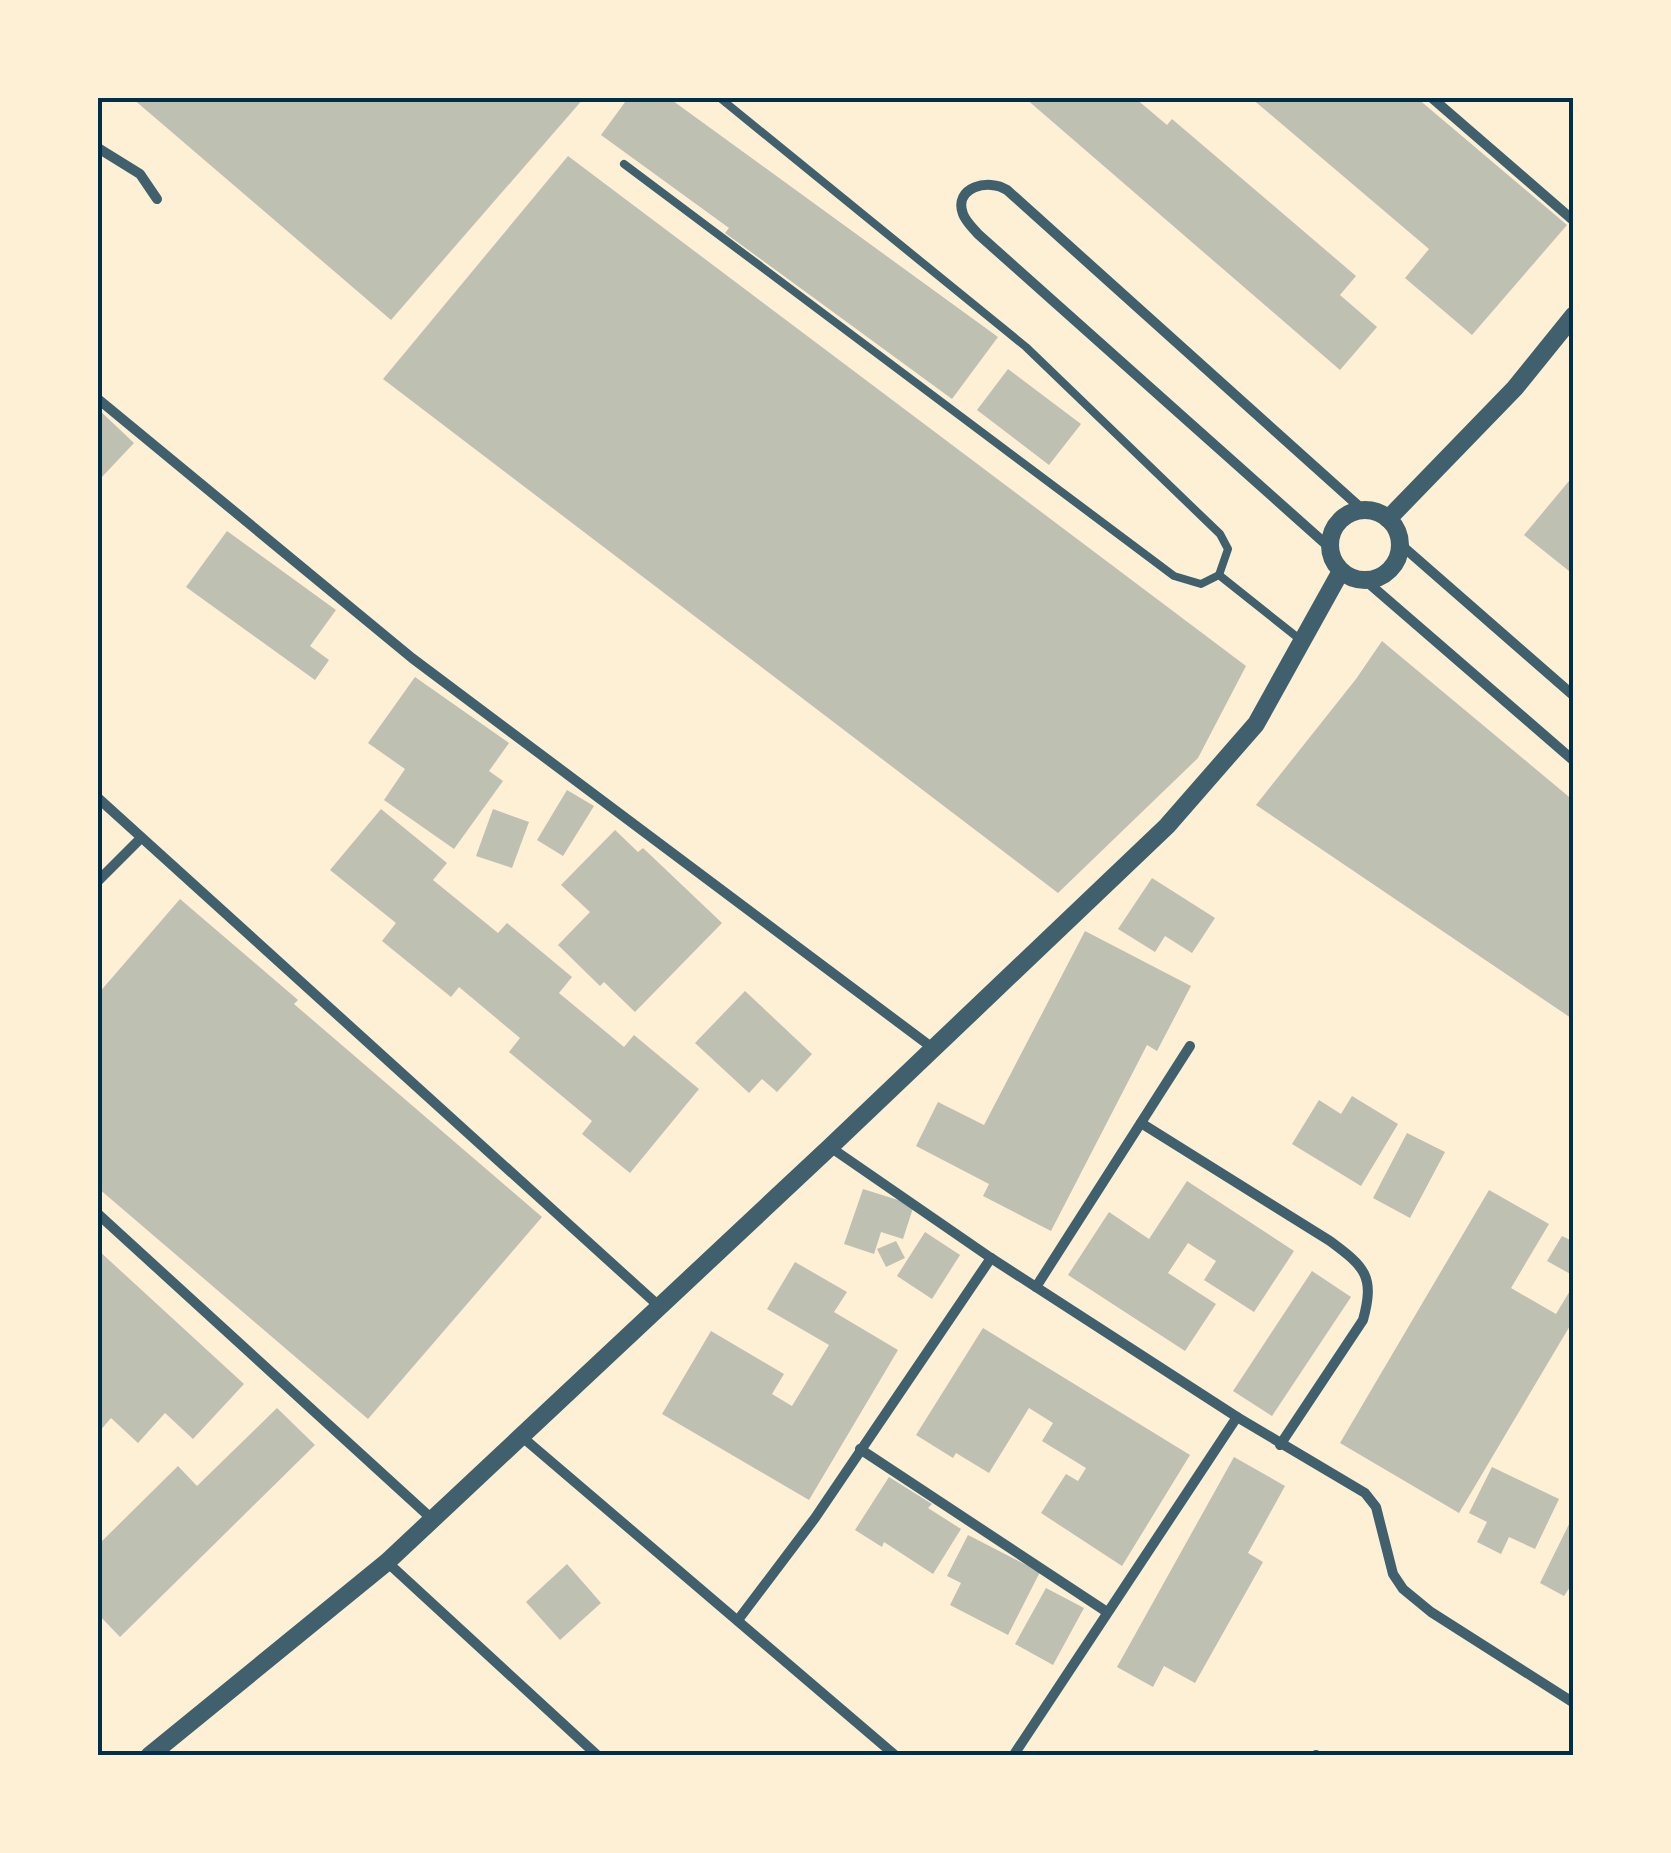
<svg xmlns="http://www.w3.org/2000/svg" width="1671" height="1853" font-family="'Roboto Condensed',sans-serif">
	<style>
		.building { fill: #bec0b2 }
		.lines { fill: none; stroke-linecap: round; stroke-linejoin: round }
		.service { stroke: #3f606c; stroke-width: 8 }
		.minor { stroke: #3f606c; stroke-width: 10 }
		.tertiary { stroke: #3f606c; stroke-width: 18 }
		.neatline { fill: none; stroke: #003049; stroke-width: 4 }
	</style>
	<rect width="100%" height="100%" fill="#fdf0d5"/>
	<g class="building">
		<polygon points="132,98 584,98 391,320"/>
		<polygon points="628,98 669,98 998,337 952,399 725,233 729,228 601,135"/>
		<polygon points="1025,98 1135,98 1167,125 1172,119 1356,276 1340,295 1377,327 1340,370"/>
		<polygon points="1251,98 1417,98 1567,225 1472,335 1405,278 1429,249"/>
		<polygon points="568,156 1246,666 1198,758 1058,893 383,379"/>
		<polygon points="1008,369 1081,424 1049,465 977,410"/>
		<polygon points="98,409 134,443 101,478 98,475"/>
		<polygon points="1574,475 1574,575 1524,535"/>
		<polygon points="227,531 336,610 310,646 329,660 315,680 186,587"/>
		<polygon points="1382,641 1574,801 1574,1020 1256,805 1356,679"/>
		<polygon points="415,677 509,743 489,771 503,781 454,849 384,800 405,769 368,743"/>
		<polygon points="567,790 594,806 563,856 537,840"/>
		<polygon points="381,809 447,863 433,880 498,933 507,923 572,977 559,993 624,1047 634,1035 699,1089 630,1173 582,1134 592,1121 509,1052 520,1038 459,987 451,997 382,941 396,923 330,870"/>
		<polygon points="493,809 529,822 512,868 476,856"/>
		<polygon points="615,830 638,852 643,848 722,923 635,1012 604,982 600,986 558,945 590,912 561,885"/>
		<polygon points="1152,878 1215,918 1192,953 1165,936 1155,952 1118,929"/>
		<polygon points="180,899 298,1000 294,1004 542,1217 368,1419 98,1188 98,994"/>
		<polygon points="1085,931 1191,986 1157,1051 1147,1045 1051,1231 983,1196 989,1184 916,1146 938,1102 984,1125"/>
		<polygon points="745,991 812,1054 777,1092 762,1079 749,1093 695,1043"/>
		<polygon points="1352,1096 1398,1124 1361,1186 1292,1144 1319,1100 1341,1114"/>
		<polygon points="1407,1133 1445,1152 1410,1218 1373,1198"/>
		<polygon points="1187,1181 1294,1251 1254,1312 1204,1280 1216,1261 1188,1243 1168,1273 1216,1304 1185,1351 1068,1275 1109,1212 1149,1239"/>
		<polygon points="863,1189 914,1205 903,1239 881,1232 874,1254 844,1244"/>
		<polygon points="1489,1190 1549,1224 1511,1288 1556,1314 1574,1284 1574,1319 1459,1513 1340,1443"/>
		<polygon points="925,1232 960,1255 932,1299 897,1276"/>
		<polygon points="1562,1236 1574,1242 1574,1276 1547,1261"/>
		<polygon points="896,1241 905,1258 886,1267 877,1249"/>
		<polygon points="98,1250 244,1384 193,1439 165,1413 138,1443 111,1418 98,1433"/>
		<polygon points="795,1262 847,1292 834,1312 898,1350 809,1500 662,1414 711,1331 784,1374 772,1394 792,1406 829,1345 767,1309"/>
		<polygon points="1312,1271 1351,1297 1272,1416 1233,1391"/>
		<polygon points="983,1328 1190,1455 1122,1566 1041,1513 1066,1474 1078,1481 1086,1468 1042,1441 1053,1423 1029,1408 989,1473 956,1453 953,1458 916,1435"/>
		<polygon points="277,1408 315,1445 120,1637 98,1614 98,1545 178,1466 197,1486"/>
		<polygon points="1234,1457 1285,1486 1248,1553 1263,1562 1195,1683 1164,1666 1153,1687 1117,1667"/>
		<polygon points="1492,1467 1559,1499 1535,1549 1509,1537 1501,1554 1477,1542 1487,1522 1469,1513"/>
		<polygon points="889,1477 932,1504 928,1508 961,1529 933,1574 884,1542 882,1547 855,1530"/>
		<polygon points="1574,1514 1574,1581 1564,1596 1540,1583"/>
		<polygon points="968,1535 1040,1572 1008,1635 950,1605 961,1583 947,1576"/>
		<polygon points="567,1564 601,1603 560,1640 526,1602"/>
		<polygon points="1046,1588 1084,1608 1053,1665 1015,1644"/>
	</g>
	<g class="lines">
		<g class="service">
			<polyline points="720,98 1026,347 1220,534 1228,549 1219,575"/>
			<polyline points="624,164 1174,576 1201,584 1219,575 1302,641"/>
		</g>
		<g class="minor">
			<polyline points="1432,98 1574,221"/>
			<polyline points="98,148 140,174 157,199"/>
			<polyline points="98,399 412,658 934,1049"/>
			<polyline points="1400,544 1574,696"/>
			<path d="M1329 547 978 234C973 228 966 222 963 214 953 187 989 178 1007 190L1363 510"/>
			<polyline points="1366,581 1574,761"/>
			<polyline points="98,798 660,1307"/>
			<polyline points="98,881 140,839"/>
			<path d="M1141 1123 1330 1241C1365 1267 1375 1276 1363 1320L1280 1445"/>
			<polyline points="830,1147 991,1258 1237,1417 1365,1493 1376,1507 1393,1574 1403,1589 1431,1612 1574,1703"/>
			<polyline points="98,1214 432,1519"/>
			<polyline points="1036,1287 1190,1046"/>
			<polyline points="521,1436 896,1756"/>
			<polyline points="860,1449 1107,1612"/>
			<polyline points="387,1562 598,1756"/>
			<polyline points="738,1620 815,1518 991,1258"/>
			<polyline points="1316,1755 1317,1756"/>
			<polyline points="1013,1756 1237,1417"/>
		</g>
		<g class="tertiary">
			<circle cx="1365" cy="545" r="35"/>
			<polyline points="1388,519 1515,388 1574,315"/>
			<polyline points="149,1756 387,1562 830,1147 1167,826 1256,724 1341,571"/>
		</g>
	</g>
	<rect width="1671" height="1853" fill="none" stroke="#fdf0d5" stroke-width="200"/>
	<rect x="100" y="100" width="1471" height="1653" class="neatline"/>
</svg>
